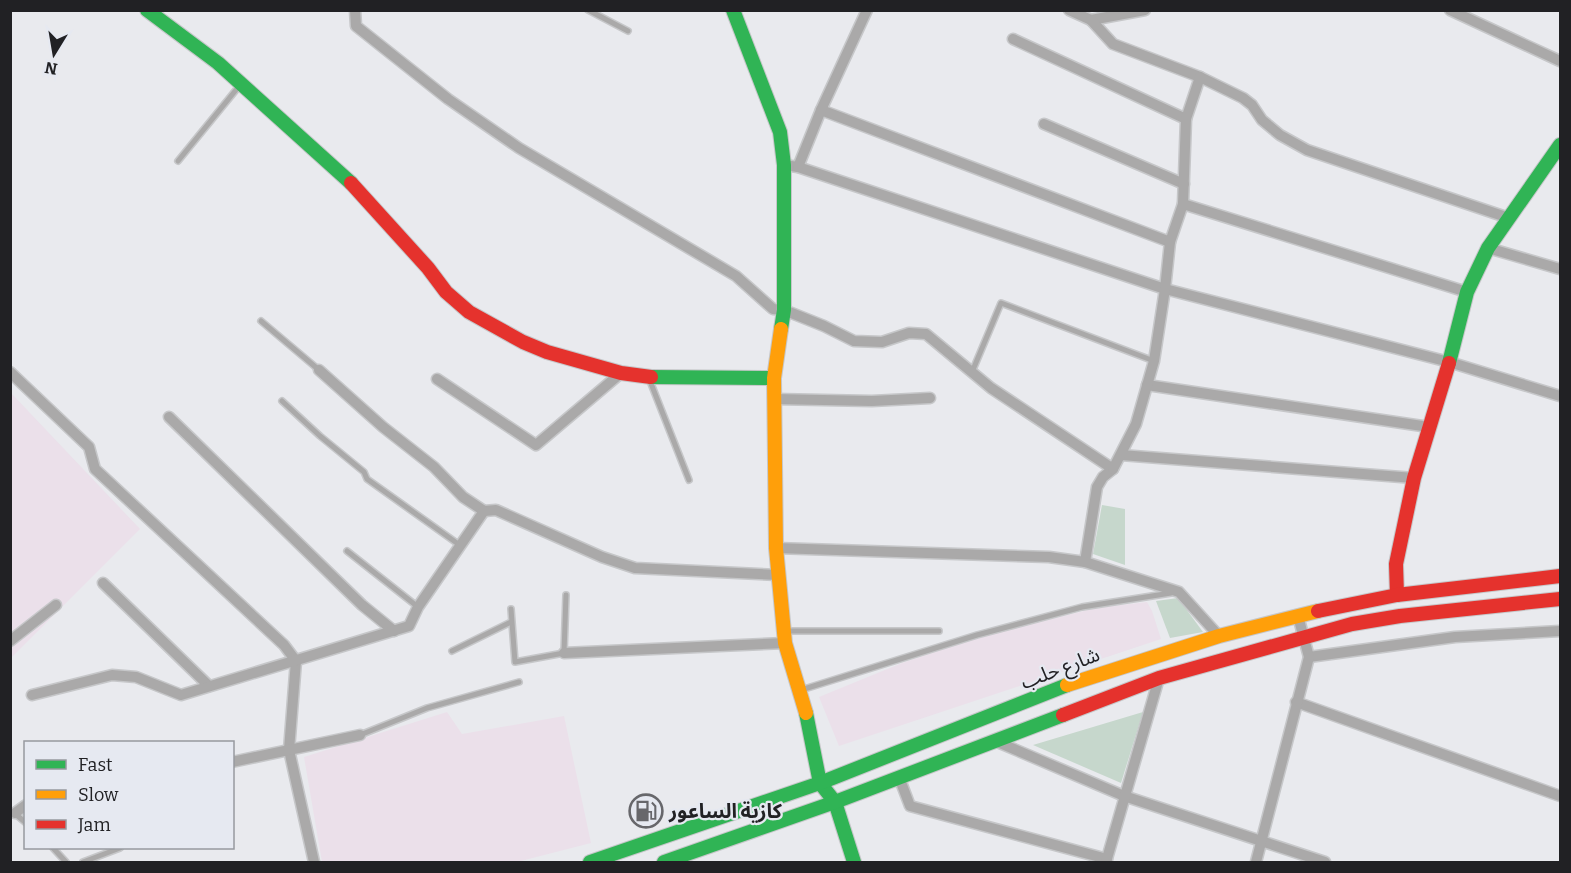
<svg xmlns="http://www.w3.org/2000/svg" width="1571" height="873" font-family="Bitter,'Noto Sans Arabic',serif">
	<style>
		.industrial { fill: #ebe0ea }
		.green { fill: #c6d7cc }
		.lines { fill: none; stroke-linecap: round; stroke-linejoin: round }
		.lane-casing { stroke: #c6c7c9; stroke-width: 8 }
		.street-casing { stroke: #c6c7c9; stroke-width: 13 }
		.fast-casing { stroke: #c6c7c9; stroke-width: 16 }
		.slow-casing { stroke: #c6c7c9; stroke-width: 16 }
		.jam-casing { stroke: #c6c7c9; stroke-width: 16 }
		.lane { stroke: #aaa9a9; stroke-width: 5 }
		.street { stroke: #aaa9a9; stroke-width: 10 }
		.fast { stroke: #30b455; stroke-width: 14 }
		.slow { stroke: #ff9f0a; stroke-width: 14 }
		.jam { stroke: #e5322d; stroke-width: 14 }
		.labels { text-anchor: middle; stroke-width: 4.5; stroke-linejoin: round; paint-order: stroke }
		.street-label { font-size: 20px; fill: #212124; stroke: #e6e9f1 }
		.poi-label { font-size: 20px; font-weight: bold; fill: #212124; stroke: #e6e9f1; text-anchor: start }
	</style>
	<rect width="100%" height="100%" fill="#e9eaee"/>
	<g class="industrial">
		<polygon points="11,393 140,529 11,658"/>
		<polygon points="1147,602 1152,611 1161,639 839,746 819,697 902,663 983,636 1096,608"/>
		<polygon points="447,712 462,734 564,716 591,843 517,862 322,862 304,757"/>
	</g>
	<g class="green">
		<polygon points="1102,505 1125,509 1125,565 1093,554"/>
		<polygon points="1178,598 1203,632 1170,638 1156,601"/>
		<polygon points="1143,712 1121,783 1033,745"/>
	</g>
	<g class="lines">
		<defs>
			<g id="lane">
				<polyline points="588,10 628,31"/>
				<polyline points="178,161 240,85"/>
				<polyline points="261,321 319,370"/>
				<polyline points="972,372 1001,303 1154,361"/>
				<polyline points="650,381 689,480"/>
				<polyline points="282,401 320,436 364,472 367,479 461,546"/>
				<polyline points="347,551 418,607"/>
				<polyline points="511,609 515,662 564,653 566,595"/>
				<polyline points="786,631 939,631"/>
				<polyline points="452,651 511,622"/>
				<polyline points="801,690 977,635 1082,607 1171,593"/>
				<polyline points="360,735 427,708 519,682"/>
				<polyline points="13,812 26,823"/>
				<polyline points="53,848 66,862"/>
				<polyline points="83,862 120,848"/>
			</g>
			<g id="street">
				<polyline points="355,10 356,26 448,99 519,148 736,276 773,309 784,310 824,326 854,341 882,342 909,333 926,334 991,388 1113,469 1103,477 1097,487 1085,562"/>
				<polyline points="1069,10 1091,20 1145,10"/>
				<polyline points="1450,10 1560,61"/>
				<polyline points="1091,20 1113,44 1200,77 1243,98 1252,105 1262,120 1280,135 1307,150 1509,218"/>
				<polyline points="1013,39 1186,119"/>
				<polyline points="821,110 1170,242"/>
				<polyline points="1044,124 1184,184"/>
				<polyline points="784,165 798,167 1165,289 1449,362 1560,396"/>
				<polyline points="798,167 821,110 867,10"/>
				<polyline points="1183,204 1467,292"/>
				<polyline points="1488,248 1560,269"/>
				<polyline points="319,370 383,427 434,467 463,497 484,511 496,510 602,557 635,568 778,575"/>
				<polyline points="10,372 89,447 95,469 284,645 296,661 289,750 314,862"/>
				<polyline points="437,379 536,445 621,373"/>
				<polyline points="1147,385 1429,427"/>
				<polyline points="774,399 872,401 930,398"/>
				<polyline points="169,417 362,605 394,631"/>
				<polyline points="1121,455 1414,478"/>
				<polyline points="1113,469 1136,424 1154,361 1165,289 1170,242 1183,204 1186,119 1200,77"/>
				<polyline points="776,548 1049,557 1085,562 1179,592 1219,636"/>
				<polyline points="103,583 209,686"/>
				<polyline points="10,641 56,605"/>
				<polyline points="564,653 785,643"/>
				<polyline points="1309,657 1455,637 1560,631"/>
				<polyline points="32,695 112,675 136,677 181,695 409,626 418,607 484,511"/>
				<polyline points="1296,702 1560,796"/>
				<polyline points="995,741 1124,796 1325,862"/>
				<polyline points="232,762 360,735"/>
				<polyline points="899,777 910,806 1107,859"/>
				<polyline points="15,813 26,805"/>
				<polyline points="1106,862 1159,678"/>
				<polyline points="1256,862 1309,657 1298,616"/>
			</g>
			<g id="fast">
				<polyline points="147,10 218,63 351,183"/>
				<polyline points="733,10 780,132 784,165 784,310 781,329"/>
				<polyline points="1449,363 1467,292 1488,248 1560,145"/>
				<polyline points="651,377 774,378"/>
				<polyline points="806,713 820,783 835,802 854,862"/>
				<polyline points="590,862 820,783 1067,685"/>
				<polyline points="664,862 835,802 1063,715"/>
			</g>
			<g id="slow">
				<polyline points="781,329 774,378 776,548 785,643 806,713"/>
				<polyline points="1067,685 1219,636 1318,611"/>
			</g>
			<g id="jam">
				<polyline points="351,183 428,268 446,292 469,312 523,342 547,352 621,373 651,377"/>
				<polyline points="1397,595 1396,564 1414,478 1449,363"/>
				<polyline points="1318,611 1397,595 1560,576"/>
				<polyline points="1063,715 1159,678 1352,624 1400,616 1560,599"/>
			</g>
		</defs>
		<use href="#lane" class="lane-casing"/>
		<use href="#street" class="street-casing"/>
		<use href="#fast" class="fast-casing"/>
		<use href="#slow" class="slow-casing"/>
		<use href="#jam" class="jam-casing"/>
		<use href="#lane" class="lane"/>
		<use href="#street" class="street"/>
		<use href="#fast" class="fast"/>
		<use href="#slow" class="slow"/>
		<use href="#jam" class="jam"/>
	</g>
	<defs>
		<symbol id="fuel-ring" viewBox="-11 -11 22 22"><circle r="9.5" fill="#e6e9f1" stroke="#67676b" stroke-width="1.5"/><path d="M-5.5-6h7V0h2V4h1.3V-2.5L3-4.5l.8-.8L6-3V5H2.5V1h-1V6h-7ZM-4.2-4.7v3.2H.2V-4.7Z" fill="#67676b"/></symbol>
	</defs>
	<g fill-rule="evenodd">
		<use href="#fuel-ring" x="627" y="792" width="38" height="38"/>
	</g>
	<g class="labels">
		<g class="street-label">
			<text transform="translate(1060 668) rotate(-21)" y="7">شارع حلب</text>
		</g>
		<g class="poi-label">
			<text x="669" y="818">كازية الساعور</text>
		</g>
	</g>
	<rect width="1571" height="873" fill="none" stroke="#212124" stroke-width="24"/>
	<rect x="24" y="741" width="210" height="108" fill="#e6e9f1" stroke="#97999f" stroke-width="1.5"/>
	<rect x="36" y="760" width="30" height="9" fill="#30b455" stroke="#97999f" stroke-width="1.5"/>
	<text x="78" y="771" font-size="18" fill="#212124">Fast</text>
	<rect x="36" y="790" width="30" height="9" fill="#ff9f0a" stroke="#97999f" stroke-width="1.5"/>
	<text x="78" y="801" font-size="18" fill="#212124">Slow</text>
	<rect x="36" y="820" width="30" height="9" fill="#e5322d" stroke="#97999f" stroke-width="1.5"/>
	<text x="78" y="831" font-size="18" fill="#212124">Jam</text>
	<g transform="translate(54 54) rotate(191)" stroke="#e6e9f1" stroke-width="4.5" paint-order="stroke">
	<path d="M0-4.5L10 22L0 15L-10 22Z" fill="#212124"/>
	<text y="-9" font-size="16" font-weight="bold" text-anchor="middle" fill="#212124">N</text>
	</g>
</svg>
